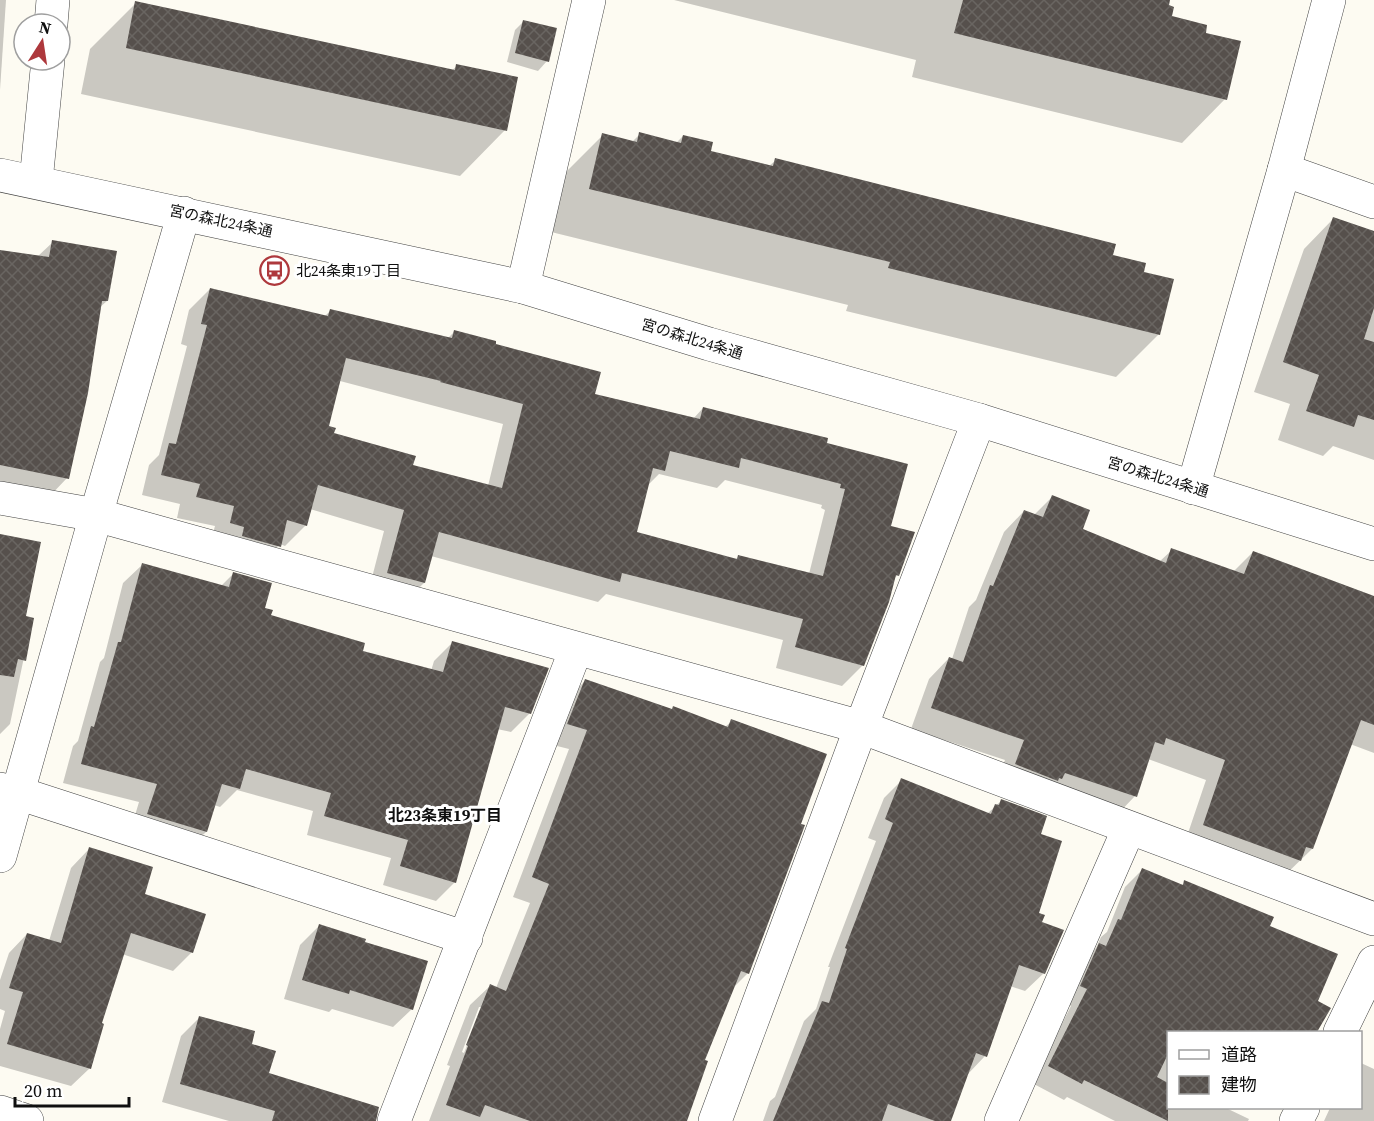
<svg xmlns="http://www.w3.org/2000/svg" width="1374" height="1121" font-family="'Source Serif 4','Noto Sans JP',serif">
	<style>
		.shadow { fill: #0003; fill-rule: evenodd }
		.building { fill: url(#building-cross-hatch); fill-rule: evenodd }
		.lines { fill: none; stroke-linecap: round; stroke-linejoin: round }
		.minor-casing { stroke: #424242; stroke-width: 34 }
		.minor { stroke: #fff; stroke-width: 33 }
		.labels { text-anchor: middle; stroke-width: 6; stroke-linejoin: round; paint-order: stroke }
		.street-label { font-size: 15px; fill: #0f0f0f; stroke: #fff }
		.poi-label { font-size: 15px; fill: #0f0f0f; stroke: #fff; text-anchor: start }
		.neighbourhood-label { font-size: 16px; font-weight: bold; fill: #0f0f0f; stroke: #fff }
	</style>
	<defs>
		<pattern id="building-cross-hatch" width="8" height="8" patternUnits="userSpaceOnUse" patternTransform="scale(1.5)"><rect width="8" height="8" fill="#56504c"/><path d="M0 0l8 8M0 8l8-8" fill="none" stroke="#696561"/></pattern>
	</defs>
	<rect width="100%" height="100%" fill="#fdfbf2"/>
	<g class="shadow">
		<polygon points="0,0 6,0 0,90"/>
		<polygon points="674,0 1169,0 1167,6 1171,17 1204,34 1225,99 1182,143 912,77 916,60"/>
		<polygon points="136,3 451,71 457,66 505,130 460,176 81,94 90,49"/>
		<polygon points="524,21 547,61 538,71 507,62 515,30"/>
		<polygon points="640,134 676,143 683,136 709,152 769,166 776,160 1111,256 1143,273 1159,334 1116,377 846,311 848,305 547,231 560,178 603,135 632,142"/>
		<polygon points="1333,219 1374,233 1374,460 1333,446 1323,456 1278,440 1290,404 1254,392 1304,249"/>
		<polygon points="53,242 107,301 99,308 67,478 49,497 0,487 0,251 37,257"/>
		<path d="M210 289 324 317 330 311 447 339 454 332 494 345 593 395 693 419 703 408 825 444 889 527 898 575 893 579 863 665 842 686 776 668 783 640 606 594 598 602 431 556 424 583 403 603 368 593 384 531 310 509 306 525 285 546 280 544 259 566 210 543 215 526 177 518 180 504 142 495 149 465 159 455 187 346 181 344 189 310ZM340 381 503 424 488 486 411 466 333 434 327 427ZM659 474 717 488 725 480 822 505 821 508 825 510 809 574 738 557 735 560 635 533 647 486Z"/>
		<polygon points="1052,497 1081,529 1159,562 1172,550 1233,572 1253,552 1374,597 1374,753 1350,744 1312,849 1279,881 1184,845 1206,780 1148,759 1135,796 1115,817 995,785 1005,760 911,729 929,679 949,658 952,659 969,607 976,600 1004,532 1024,511 1034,515"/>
		<polygon points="0,535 25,618 32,619 10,724 0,734"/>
		<polygon points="142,565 221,586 233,574 270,616 361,652 431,671 434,661 453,642 547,669 529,714 511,732 497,729 455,882 436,901 383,885 391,858 307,835 313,811 237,790 220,807 214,805 206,832 187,850 130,832 139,802 63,783 73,746 78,741 100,662 104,658 123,583"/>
		<path d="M585 681 725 727 732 721 748 973 731 990 677 1121H429L450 1066 447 1065 470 1005 490 986 496 988 530 903 513 897 569 749 549 744 566 700ZM479 1007H482L464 1053 462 1052Z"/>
		<polygon points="902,780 987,814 1001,801 1039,835 1037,914 1041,923 1044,973 1025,991 1010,986 985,1056 967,1075 950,1121 763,1121 770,1101 775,1097 804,1021 816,1009 830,967 828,967 876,841 868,838 884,798"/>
		<polygon points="89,849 143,895 192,952 173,971 122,954 100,1024 90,1068 71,1086 0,1066 0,1029 5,1011 0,1009 0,980 9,953 27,934 49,941 71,868"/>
		<polygon points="1142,870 1181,886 1185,882 1268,926 1316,1002 1329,1008 1315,1032 1168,1032 1168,1108 1226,1108 1249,1119 1248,1121 1115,1121 1067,1097 1064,1100 1032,1083 1071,1006 1064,1003 1082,962 1096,948 1101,937 1107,932 1125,887"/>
		<polygon points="319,926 363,943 412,1009 393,1027 332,1009 329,1012 284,999 300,945"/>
		<polygon points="200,1017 250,1045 267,1074 359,1121 229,1121 162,1102 181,1036"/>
		<polygon points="1361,1063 1374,1069 1374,1121 1324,1121 1330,1108 1360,1108"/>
	</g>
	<g class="building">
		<polygon points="963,0 1170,0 1169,5 1174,7 1172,16 1207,25 1206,33 1241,41 1227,100 954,33"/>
		<polygon points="135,1 455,70 456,64 518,77 507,131 126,48"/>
		<polygon points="523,20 557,28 549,62 515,53"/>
		<polygon points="639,132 681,143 683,135 713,142 711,151 773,166 775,158 1116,244 1113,255 1146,263 1144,272 1174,279 1160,335 888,268 890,262 589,189 602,133 637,142"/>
		<polygon points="1333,217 1374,231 1374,308 1364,339 1374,342 1374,420 1358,415 1354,427 1306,411 1319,375 1283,362"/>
		<polygon points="52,240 117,251 108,301 102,301 88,393 69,479 0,465 0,250 49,257"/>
		<path d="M210 288 328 316 330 309 452 338 454 330 496 341V344L601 372 595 394 700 419 703 407 828 438 827 443 908 464 891 526 915 532 899 576 896 575 889 602 864 666 795 647 803 619 622 573 620 582 439 532 425 583 387 573 404 510 318 485 307 526 287 520 281 547 242 536 244 527 230 523 234 506 196 497 200 484 161 475 169 443 176 444 207 325 201 324ZM346 358 441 381 440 382 523 404 502 488 413 465 416 456 334 433 336 428 329 426ZM670 451 739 468 741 458 841 484 840 488 845 489 823 576 738 555 737 559 637 532 653 468 665 471Z"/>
		<polygon points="1052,495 1090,510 1083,529 1166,563 1171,548 1244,574 1253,551 1374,596 1374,725 1361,720 1313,849 1306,847 1301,861 1203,825 1225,760 1166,738 1164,745 1155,742 1137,797 1065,773 1062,779 1059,778 1058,781 1015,764 1024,740 931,708 949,657 963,662 990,585 993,586 1024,510 1043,517"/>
		<polygon points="0,534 41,542 26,616 34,618 26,661 18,659 14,677 0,675"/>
		<polygon points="142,563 229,587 233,572 272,583 265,608 273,610 271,615 365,643 363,651 443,672 452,641 549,668 531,714 505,707 456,883 400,866 408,840 324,816 331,793 246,769 240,789 222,784 207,832 147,814 157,784 81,764 91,726 94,727 118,642 121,642"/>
		<polygon points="585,679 672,709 673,706 728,727 731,719 827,754 801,824 805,825 749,974 741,971 705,1060 708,1061 687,1121 530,1121 485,1105 480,1117 446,1105 468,1046 466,1045 490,984 506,991 549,884 532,877 587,730 567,724"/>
		<polygon points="901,778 991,814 995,804 999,805 1001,799 1047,816 1041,834 1062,841 1039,913 1045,915 1042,922 1064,930 1045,974 1019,965 987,1057 976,1053 951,1121 935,1121 888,1104 882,1121 773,1121 822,1001 829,1003 847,949 845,948 893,823 885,819"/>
		<polygon points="89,847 153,867 145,894 206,914 193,953 131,933 102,1023 104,1024 91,1069 7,1044 23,992 9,988 27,933 61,943"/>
		<polygon points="1142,868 1183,885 1184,880 1274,917 1270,926 1338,954 1318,1001 1331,1008 1317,1032 1168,1032 1168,1054 1157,1077 1168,1083 1168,1121 1084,1080 1082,1084 1048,1066 1087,989 1080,986 1099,943 1106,946 1118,919 1121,920"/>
		<polygon points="319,924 366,939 365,942 428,961 413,1010 350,990 349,994 302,980"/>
		<polygon points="199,1016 255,1031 252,1044 276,1051 269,1073 379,1107 376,1121 272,1121 275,1111 180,1084"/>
	</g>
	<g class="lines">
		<defs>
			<g id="minor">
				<polyline points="51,24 53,0"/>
				<polyline points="1284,170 1374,202"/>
				<polyline points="0,175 523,287 709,344 979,420 1374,544"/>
				<polyline points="36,181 48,60"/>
				<polyline points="523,287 589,0"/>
				<polyline points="1193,488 1284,170 1329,0"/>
				<polyline points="0,498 96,515 861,727 1374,919"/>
				<polyline points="0,789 18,793 466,938"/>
				<polyline points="0,856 96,515 184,213"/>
				<polyline points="1340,1032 1374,962"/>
				<polyline points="0,1112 27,1121"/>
				<polyline points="394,1121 576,649"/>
				<polyline points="715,1121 861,727 979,420"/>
				<polyline points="1001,1121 1129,828"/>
				<polyline points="1296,1121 1303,1108"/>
			</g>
		</defs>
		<use href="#minor" class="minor-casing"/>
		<use href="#minor" class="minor"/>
	</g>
	<defs>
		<symbol id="bus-ring" viewBox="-11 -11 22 22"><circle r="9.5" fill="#fff" stroke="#ae383c" stroke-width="1.5"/><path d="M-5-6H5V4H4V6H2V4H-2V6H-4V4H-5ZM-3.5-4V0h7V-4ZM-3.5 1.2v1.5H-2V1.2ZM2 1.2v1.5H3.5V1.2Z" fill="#ae383c"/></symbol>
	</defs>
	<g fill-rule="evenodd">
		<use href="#bus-ring" x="258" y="254" width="33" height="33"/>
	</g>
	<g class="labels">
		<g class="street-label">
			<text transform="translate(221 221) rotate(12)" y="5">宮の森北24条通</text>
			<text transform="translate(692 339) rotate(17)" y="5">宮の森北24条通</text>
			<text transform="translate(1158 477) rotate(17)" y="5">宮の森北24条通</text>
		</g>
		<g class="poi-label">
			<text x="296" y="276">北24条東19丁目</text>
		</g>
		<g class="neighbourhood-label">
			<text x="445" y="821">北23条東19丁目</text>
		</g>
	</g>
	<rect x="1167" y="1031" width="195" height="78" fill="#ffffff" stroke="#9f9f9f" stroke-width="1.5"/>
	<rect x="1179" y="1050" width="30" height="9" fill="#ffffff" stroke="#9f9f9f" stroke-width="1.5"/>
	<text x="1221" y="1061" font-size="18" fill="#0f0f0f">道路</text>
	<rect x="1179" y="1076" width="30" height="18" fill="url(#building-cross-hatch)" stroke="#9f9f9f" stroke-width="1.5"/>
	<text x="1221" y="1091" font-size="18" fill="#0f0f0f">建物</text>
	<g transform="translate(42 42) rotate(12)"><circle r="28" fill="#ffffff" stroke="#9f9f9f" stroke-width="1.5"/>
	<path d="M0-4.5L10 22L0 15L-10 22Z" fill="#ae383c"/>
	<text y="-9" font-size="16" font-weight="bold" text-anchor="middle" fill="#0f0f0f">N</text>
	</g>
	<path d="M15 1097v9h114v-9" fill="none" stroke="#0f0f0f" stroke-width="3"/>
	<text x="24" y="1097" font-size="18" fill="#0f0f0f" stroke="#ffffff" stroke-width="4.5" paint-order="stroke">20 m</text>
</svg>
